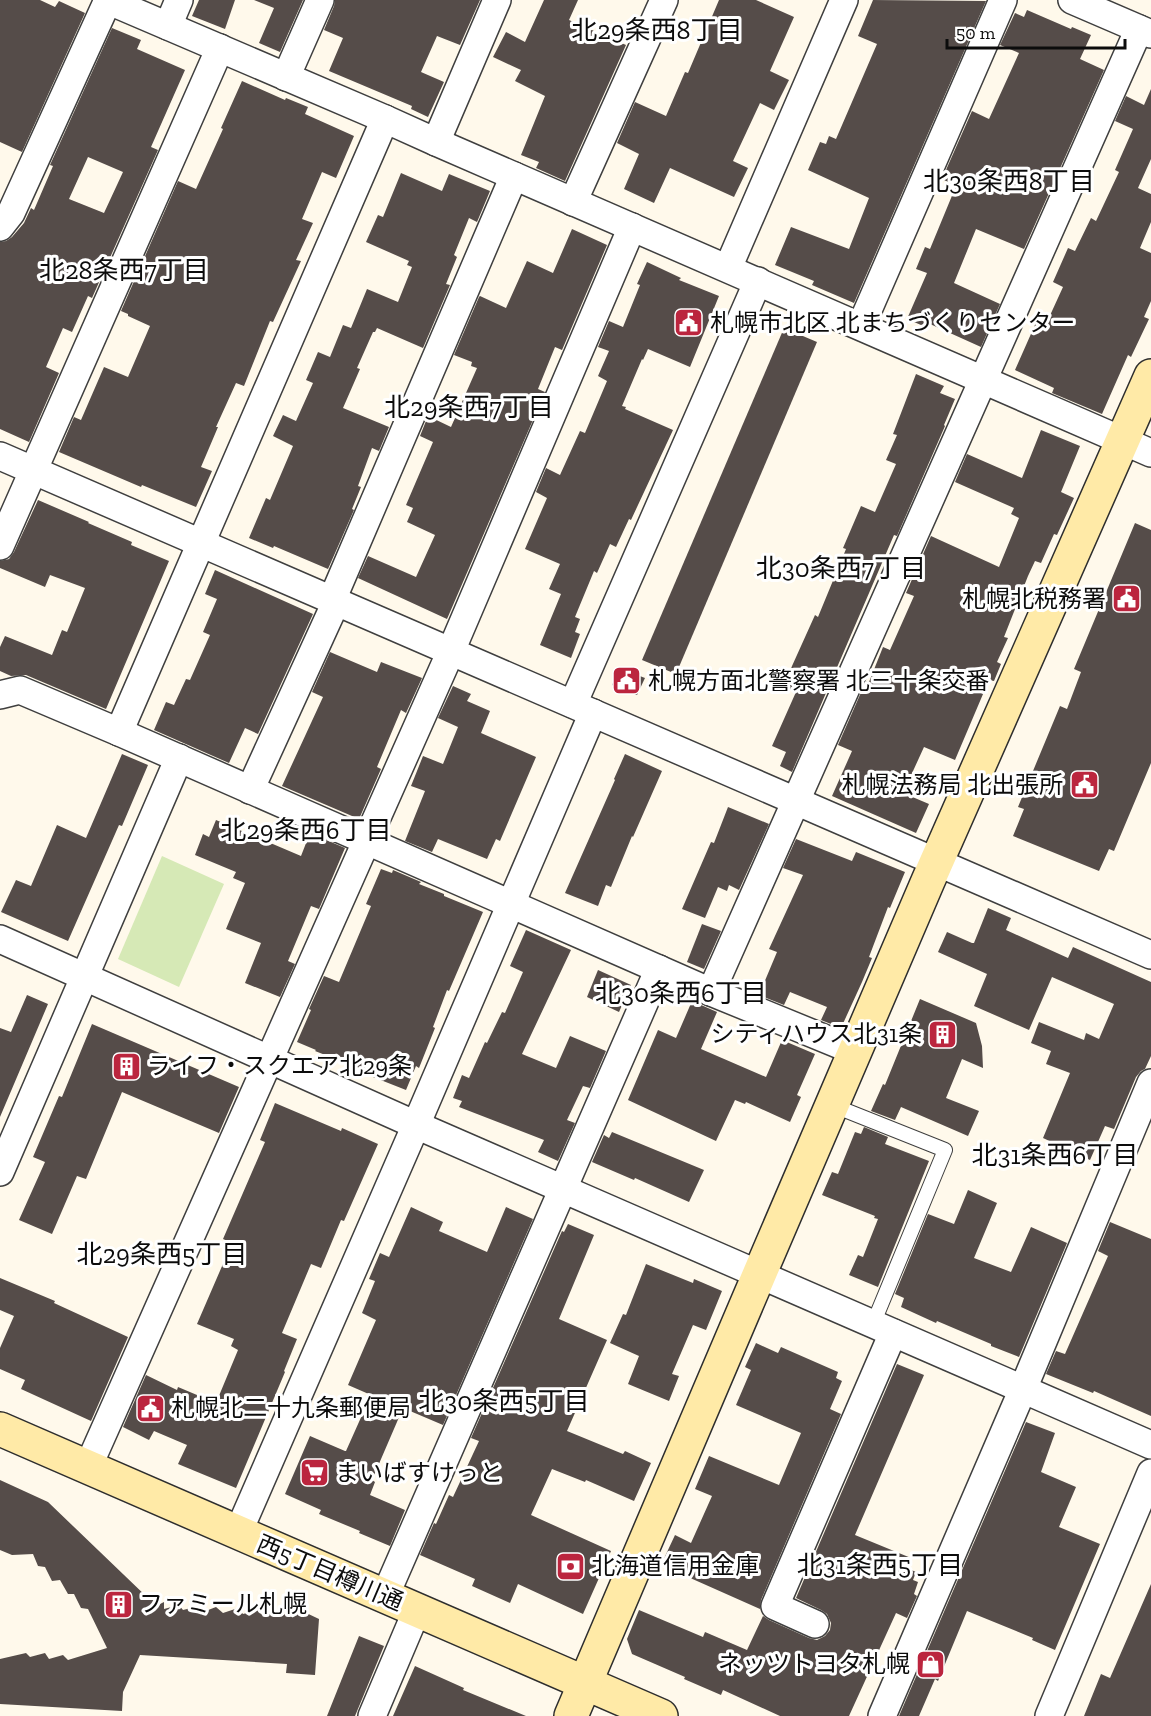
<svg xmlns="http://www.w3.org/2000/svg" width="1151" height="1716" font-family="'Zilla Slab','Noto Sans JP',serif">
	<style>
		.grass { fill: #d6e9b6 }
		.building { fill: #554c49; fill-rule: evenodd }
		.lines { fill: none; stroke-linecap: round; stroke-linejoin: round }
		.lane-casing { stroke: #3f3f3f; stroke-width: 16 }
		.street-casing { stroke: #3f3f3f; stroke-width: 30 }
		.secondary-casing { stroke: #2e2e2e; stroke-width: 36 }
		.lane { stroke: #fff; stroke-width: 14 }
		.street { stroke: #fff; stroke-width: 27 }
		.secondary { stroke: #ffeaa7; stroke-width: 33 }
		.labels { text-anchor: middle; stroke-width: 6; stroke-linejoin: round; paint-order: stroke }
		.poi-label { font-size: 24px; fill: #0c0c0c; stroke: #fff; text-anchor: start }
		.street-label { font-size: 24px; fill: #0c0c0c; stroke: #fff }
		.neighbourhood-label { font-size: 26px; fill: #0c0c0c; stroke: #fff }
	</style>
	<rect width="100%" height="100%" fill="#fff9eb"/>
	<polygon class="grass" points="162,856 224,884 179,987 118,959"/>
	<g class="building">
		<polygon points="0,0 40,0 55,7 59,1 85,13 22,152 0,142"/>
		<polygon points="199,0 235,0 225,29 192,16"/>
		<polygon points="254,0 303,0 280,52 259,43 274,8"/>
		<polygon points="335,0 480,0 460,45 437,36 421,72 444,82 428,117 411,109 412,106 329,71 343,38 324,30 334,6"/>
		<polygon points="544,0 578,0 569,20 626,45 565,181 536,168 539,162 521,155 545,96 515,81 521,70 493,57 506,32 525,42"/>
		<polygon points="719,0 756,0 794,17 770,71 789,80 774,110 760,103 733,161 748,168 734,197 670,168 654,203 624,189 639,154 617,143 635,102 666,116 685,72 688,73"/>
		<polygon points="873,0 986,1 854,303 812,285 814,281 775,265 791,227 849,249 869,198 808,170 820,142 826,144 829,136 836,139 877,44 858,36"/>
		<polygon points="1027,10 1071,29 1072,27 1091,35 1080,59 1104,70 1024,249 976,229 954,283 1000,304 981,347 930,324 928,328 907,319 927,273 916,269 925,247 930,249 956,186 942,179 972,111 989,119 1019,53 1000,45 1015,13 1024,17"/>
		<path d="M112 28 141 40 137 49 185 70 151 147 158 150 92 298 88 296 72 332 63 328 46 367 59 373 29 442 0 429V242L6 241 12 237 24 223 31 208 34 210 53 166 50 165ZM88 157 123 172 104 213 69 199Z"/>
		<polygon points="242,81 285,100 286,98 308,107 305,114 354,136 336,178 322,172 302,219 313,223 296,260 301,261 273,322 270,321 244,386 236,383 216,427 218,427 201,467 212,471 196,507 142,485 141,487 59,452 74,417 81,420 104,367 128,377 150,326 128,316 128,314 121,311 178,181 196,189 223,129 221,128"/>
		<polygon points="1151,89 1151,159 1138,188 1151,194 1151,222 1140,248 1151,253 1151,301 1144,317 1149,319 1131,357 1128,355 1102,414 1052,393 1054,388 1015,370 1038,318 1047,322 1063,287 1053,282 1068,248 1075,251 1091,218 1096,221 1119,172 1115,170 1133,129 1115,121 1126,96 1144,105"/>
		<polygon points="401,173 442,191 449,174 490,191 477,222 469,218 454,255 457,257 446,284 450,285 423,348 377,328 375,332 373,332 357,368 360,369 343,408 389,427 379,451 372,448 358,486 361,487 352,509 354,510 328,569 274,546 273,548 249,538 266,498 270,500 293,446 273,436 283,415 296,421 313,383 306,380 318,352 330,357 343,325 351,328 367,289 398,302 412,267 407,265 409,261 366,242 378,215 383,217"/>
		<polygon points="572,229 607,245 562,350 555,347 538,389 545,392 447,619 358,578 368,556 416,577 435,535 407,522 413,508 406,505 433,442 420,436 428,416 451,427 477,368 471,366 472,362 454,355 479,297 480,296 506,308 527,261 553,273"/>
		<polygon points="647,262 681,278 679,280 719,296 690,367 648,349 643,360 642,359 622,406 626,407 625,409 673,430 631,520 629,519 616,547 610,544 597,573 594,571 575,617 580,619 575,632 580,634 571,658 540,645 561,594 549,589 560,564 525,549 547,498 536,492 546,468 560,475 580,431 585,433 607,381 598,376 609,351 598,347 609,321 623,327 640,285 637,284"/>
		<polygon points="784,328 817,342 676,674 642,660"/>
		<polygon points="916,374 944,386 940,393 955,399 944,425 945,426 897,536 894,535 792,772 780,766 786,752 772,746 796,692 783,686 815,615 818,617 846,549 843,548 861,506 875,512 896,464 886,460 897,435 893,434"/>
		<polygon points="1041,430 1080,446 1061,492 1074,498 1057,535 1054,534 1041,563 1035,561 1028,576 1004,637 1008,638 997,662 1001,664 994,681 989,680 986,687 955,760 924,747 903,793 929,804 916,833 832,796 852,751 838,745 866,681 869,682 883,647 890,650 914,596 906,593 931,536 999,567 1019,518 1011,514 1014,508 955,482 967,454 1022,478"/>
		<polygon points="38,500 89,522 88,523 132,542 131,545 169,561 106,709 26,675 11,676 0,671 0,647 5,636 52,655 62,630 67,632 85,588 50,575 45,587 0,568 0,561 9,559 14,552"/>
		<polygon points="1135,523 1151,530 1151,763 1114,851 1109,849 1099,871 1013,836 1024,809 1018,807 1060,706 1067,709 1081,672 1074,669"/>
		<polygon points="215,570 313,614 258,734 245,728 229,763 154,730 166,702 174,705 186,679 190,680 210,635 203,632 217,599 205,594"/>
		<polygon points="330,652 377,672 381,662 422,678 406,713 401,710 377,767 381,769 359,819 282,786 323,697 312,692"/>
		<polygon points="619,668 645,678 637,695 612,685"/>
		<polygon points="453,686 471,694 467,701 490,711 481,733 536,757 500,841 496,839 487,859 438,839 432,852 405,841 425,791 411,786 423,756 443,764 458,727 438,718"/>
		<polygon points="122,754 148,765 122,826 119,825 68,941 1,912 16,880 31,886 57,825 86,838"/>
		<polygon points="625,754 662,771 633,837 632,836 611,887 606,885 598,906 565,893 615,780 614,779"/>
		<polygon points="728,807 769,824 739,890 729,885 727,891 718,887 705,918 682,909 711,842 714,843"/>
		<polygon points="216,820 301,856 310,833 345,848 319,909 311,906 288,961 295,964 280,997 245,983 261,943 226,929 245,883 233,878 236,872 195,855 203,834 209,837"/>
		<polygon points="796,839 852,861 856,852 905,872 890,908 888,907 869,957 872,958 862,982 841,1028 821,1020 827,1007 790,992 784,1005 759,995 777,952 769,949 803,875 783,868"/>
		<polygon points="381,869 392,873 393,870 421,882 419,884 444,894 444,896 483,912 449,991 447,990 433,1027 435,1028 419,1068 416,1066 406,1090 373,1077 374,1074 315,1051 316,1050 297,1042 311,1010 309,1009 324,976 339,982 371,906 366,904"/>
		<polygon points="988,908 1011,918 1006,930 1068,958 1073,947 1151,982 1151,1056 1145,1069 1141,1071 1136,1077 1114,1129 1105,1126 1090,1160 1043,1138 1070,1073 1046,1064 1051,1051 1031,1043 1039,1022 1084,1040 1086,1033 1099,1039 1114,1004 1052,977 1029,1030 974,1006 987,974 938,952 947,932 972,943 974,943"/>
		<polygon points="702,924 721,931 704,969 687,962"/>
		<polygon points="526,930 571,950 522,1054 556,1068 570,1036 606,1051 590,1088 583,1086 567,1120 575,1123 558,1161 538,1152 544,1140 459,1107 462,1101 453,1098 462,1075 469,1078 485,1042 487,1043 502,1012 505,1013 523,972 510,966"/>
		<polygon points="598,970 631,985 619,1012 587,997"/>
		<polygon points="27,995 48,1004 0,1117 0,1028 11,1032"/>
		<polygon points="920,999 976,1023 982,1046 983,1068 962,1059 946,1098 979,1111 968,1136 901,1107 895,1120 871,1111 883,1084 885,1085"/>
		<polygon points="692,1001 717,1012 701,1049 766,1077 782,1040 815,1054 797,1095 801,1097 790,1122 746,1102 745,1104 735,1100 716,1141 628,1100 658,1030 676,1038"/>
		<polygon points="92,1024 239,1087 219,1133 122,1092 86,1179 77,1176 52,1234 19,1220 45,1162 33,1157 59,1096 62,1097"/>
		<polygon points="275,1103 341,1131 342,1128 378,1144 344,1221 341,1220 321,1268 311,1264 282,1333 297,1339 284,1371 285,1372 236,1488 178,1464 187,1445 154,1431 149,1440 123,1427 146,1375 177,1390 178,1387 216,1403 238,1350 231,1346 234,1339 197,1324 232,1243 223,1239 265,1142 260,1140"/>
		<polygon points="864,1127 888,1137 885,1144 929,1161 878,1287 849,1275 858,1255 863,1257 878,1219 874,1218 875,1216 822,1195 832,1172 838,1174 855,1132 861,1134"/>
		<polygon points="612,1132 704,1170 689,1202 635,1178 634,1180 592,1162 604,1135 609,1138"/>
		<polygon points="968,1190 997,1203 974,1258 1011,1272 1031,1227 1067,1243 1019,1357 991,1346 991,1344 937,1321 936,1323 901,1307 904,1298 895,1294 928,1214 954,1224"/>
		<polygon points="411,1207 443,1222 439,1231 487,1252 506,1207 533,1219 443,1425 403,1408 372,1480 375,1482 370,1495 405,1510 390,1546 359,1533 360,1531 319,1514 321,1510 285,1494 310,1436 345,1451 346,1451 371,1395 348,1385 376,1320 362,1313 375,1281 369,1279 380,1253 389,1257"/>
		<polygon points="1110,1222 1151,1239 1151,1416 1094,1391 1093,1393 1046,1374 1056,1351 1065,1354 1108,1256 1098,1251"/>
		<polygon points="568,1224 594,1235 559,1319 607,1340 567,1431 623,1454 625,1451 651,1463 634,1501 586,1480 585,1482 552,1469 531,1515 611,1551 583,1614 518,1584 510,1603 472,1586 475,1579 420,1555 434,1523 436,1524 449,1495 453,1497 479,1441 471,1438 562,1231 564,1232"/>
		<polygon points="646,1264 693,1283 694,1279 722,1291 706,1330 693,1325 672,1374 679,1376 669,1401 628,1384 639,1356 610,1343 623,1314 626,1315"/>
		<polygon points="0,1278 55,1301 54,1303 128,1337 91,1421 21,1389 25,1380 0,1369 0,1348 14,1316 0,1310"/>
		<polygon points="756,1343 778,1353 781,1347 838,1372 836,1378 842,1381 830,1409 841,1414 761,1600 760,1609 661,1565 675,1535 691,1543 712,1496 695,1489 709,1456 779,1485 801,1433 736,1405 751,1370 745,1367"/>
		<polygon points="897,1364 924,1375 855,1535 911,1558 907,1568 916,1572 913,1580 918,1582 914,1594 917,1596 907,1618 896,1613 849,1716 780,1716 723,1690 721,1695 684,1679 685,1677 632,1654 627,1639 639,1610 703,1637 705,1632 747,1650 763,1616 769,1620 809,1638 817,1640 825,1636 830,1630 831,1623 827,1614 821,1610 796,1598"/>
		<polygon points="1026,1422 1055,1433 1041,1472 1076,1487 1059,1527 1100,1544 1055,1650 1032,1640 1033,1638 967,1611 938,1681 935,1679 919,1716 899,1716"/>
		<polygon points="0,1480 48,1502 149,1599 155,1598 156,1606 164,1602 164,1609 179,1605 183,1610 199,1606 203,1612 216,1607 223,1613 238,1608 243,1614 258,1610 262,1615 275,1610 279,1616 300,1610 319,1619 315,1675 286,1673 287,1664 140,1655 123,1692 122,1711 0,1704 0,1659 26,1653 30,1657 45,1653 49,1659 63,1655 68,1660 107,1648 88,1609 81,1608 74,1594 68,1594 60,1580 52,1581 45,1567 38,1566 33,1554 12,1555 0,1550"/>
		<polygon points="1151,1584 1151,1716 1084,1716 1101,1674 1110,1678"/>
		<polygon points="359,1636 384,1646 355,1716 327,1716"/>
		<polygon points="415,1666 464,1688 463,1690 526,1716 393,1716"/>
	</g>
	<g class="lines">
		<defs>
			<polyline id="lane" points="832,1105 945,1150 873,1324"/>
			<g id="street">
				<polyline points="107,0 385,119 436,142 1151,453"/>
				<polyline points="1072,0 1151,34"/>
				<polyline points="168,26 179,0"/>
				<polyline points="286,77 320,0"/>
				<polyline points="436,142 497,0"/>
				<polyline points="573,202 664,0"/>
				<polyline points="0,227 11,213 108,0"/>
				<polyline points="728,268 844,0"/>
				<polyline points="861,326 1003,0"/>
				<polyline points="0,456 1151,955"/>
				<polyline points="0,546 220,48"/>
				<polyline points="332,600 514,176"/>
				<polyline points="0,695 20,690 119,732 711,992 855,1051"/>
				<polyline points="573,704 758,281"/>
				<polyline points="119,732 385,119"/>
				<polyline points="250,790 336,602"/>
				<polyline points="0,939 416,1125 1151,1445"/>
				<polyline points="711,992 1139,29"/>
				<polyline points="0,1172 179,758"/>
				<polyline points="88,1467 451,651 632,227"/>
				<polyline points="238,1533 416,1125 593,713"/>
				<polyline points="385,1596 659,969"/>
				<polyline points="815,1624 775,1606 893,1333"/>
				<polyline points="372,1716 417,1610"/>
				<polyline points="882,1716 1023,1389 1151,1083"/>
				<polyline points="1049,1716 1151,1473"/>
			</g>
			<g id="secondary">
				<polyline points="0,1429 661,1716"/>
				<polyline points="571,1716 759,1275 928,881 1151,376"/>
			</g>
		</defs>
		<use href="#lane" class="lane-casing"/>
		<use href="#street" class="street-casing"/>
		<use href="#secondary" class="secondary-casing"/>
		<use href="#lane" class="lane"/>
		<use href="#street" class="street"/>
		<use href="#secondary" class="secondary"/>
	</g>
	<defs>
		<symbol id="civic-square" viewBox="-11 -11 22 22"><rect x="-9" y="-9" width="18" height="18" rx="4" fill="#bb253e" stroke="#fff"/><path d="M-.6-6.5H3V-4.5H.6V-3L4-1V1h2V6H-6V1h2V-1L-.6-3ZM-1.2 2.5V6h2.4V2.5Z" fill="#fff"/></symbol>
		<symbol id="building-square" viewBox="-11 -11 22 22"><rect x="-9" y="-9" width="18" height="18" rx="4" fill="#bb253e" stroke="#fff"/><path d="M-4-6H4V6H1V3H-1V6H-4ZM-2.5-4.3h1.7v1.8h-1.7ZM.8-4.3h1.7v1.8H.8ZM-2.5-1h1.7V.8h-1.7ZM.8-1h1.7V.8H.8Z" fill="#fff"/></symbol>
		<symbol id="supermarket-square" viewBox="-11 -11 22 22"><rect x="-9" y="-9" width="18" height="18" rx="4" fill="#bb253e" stroke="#fff"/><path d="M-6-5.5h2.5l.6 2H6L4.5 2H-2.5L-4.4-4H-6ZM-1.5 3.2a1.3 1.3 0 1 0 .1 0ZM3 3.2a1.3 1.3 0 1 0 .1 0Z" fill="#fff"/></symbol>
		<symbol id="bank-square" viewBox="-11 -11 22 22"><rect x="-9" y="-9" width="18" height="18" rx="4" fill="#bb253e" stroke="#fff"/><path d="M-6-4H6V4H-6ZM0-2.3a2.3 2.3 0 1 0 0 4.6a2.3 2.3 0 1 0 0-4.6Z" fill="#fff"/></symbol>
		<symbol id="shop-square" viewBox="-11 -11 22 22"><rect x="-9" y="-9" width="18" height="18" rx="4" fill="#bb253e" stroke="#fff"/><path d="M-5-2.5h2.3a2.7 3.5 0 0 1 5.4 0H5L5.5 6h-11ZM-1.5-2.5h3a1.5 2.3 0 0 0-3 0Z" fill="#fff"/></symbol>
	</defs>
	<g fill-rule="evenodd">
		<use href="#civic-square" x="672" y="306" width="33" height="33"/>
		<use href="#civic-square" x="1110" y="582" width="33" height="33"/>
		<use href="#civic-square" x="610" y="664" width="33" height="33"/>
		<use href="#civic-square" x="1068" y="768" width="33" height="33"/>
		<use href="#building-square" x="926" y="1018" width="33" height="33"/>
		<use href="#building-square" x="110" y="1050" width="33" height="33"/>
		<use href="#civic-square" x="134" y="1392" width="33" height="33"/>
		<use href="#supermarket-square" x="298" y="1456" width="33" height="33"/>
		<use href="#bank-square" x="554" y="1550" width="33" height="33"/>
		<use href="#building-square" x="102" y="1588" width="33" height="33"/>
		<use href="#shop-square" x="914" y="1648" width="33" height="33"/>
	</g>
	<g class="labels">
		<g class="poi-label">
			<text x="710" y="331">札幌市北区 北まちづくりセンター</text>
			<text x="1106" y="607" text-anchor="end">札幌北税務署</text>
			<text x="648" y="689">札幌方面北警察署 北三十条交番</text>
			<text x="1063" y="793" text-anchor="end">札幌法務局 北出張所</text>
			<text x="922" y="1042" text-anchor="end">シティハウス北31条</text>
			<text x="147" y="1074">ライフ・スクエア北29条</text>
			<text x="171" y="1416">札幌北二十九条郵便局</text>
			<text x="335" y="1481">まいばすけっと</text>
			<text x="591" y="1574">北海道信用金庫</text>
			<text x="139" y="1612">ファミール札幌</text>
			<text x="910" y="1672" text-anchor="end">ネッツトヨタ札幌</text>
		</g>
		<g class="street-label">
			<text transform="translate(330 1573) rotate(23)" y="8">西5丁目樽川通</text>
		</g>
		<g class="neighbourhood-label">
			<text x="657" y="39">北29条西8丁目</text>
			<text x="1009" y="190">北30条西8丁目</text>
			<text x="124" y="279">北28条西7丁目</text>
			<text x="469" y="416">北29条西7丁目</text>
			<text x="841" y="577">北30条西7丁目</text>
			<text x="306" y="839">北29条西6丁目</text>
			<text x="681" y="1002">北30条西6丁目</text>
			<text x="1055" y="1164">北31条西6丁目</text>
			<text x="162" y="1263">北29条西5丁目</text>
			<text x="504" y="1410">北30条西5丁目</text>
			<text x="880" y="1574">北31条西5丁目</text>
		</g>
	</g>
	<path d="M947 39v9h178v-9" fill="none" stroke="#0c0c0c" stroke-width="3"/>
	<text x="956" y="39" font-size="18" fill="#0c0c0c" stroke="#ffffff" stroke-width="4.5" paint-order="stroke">50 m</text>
</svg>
